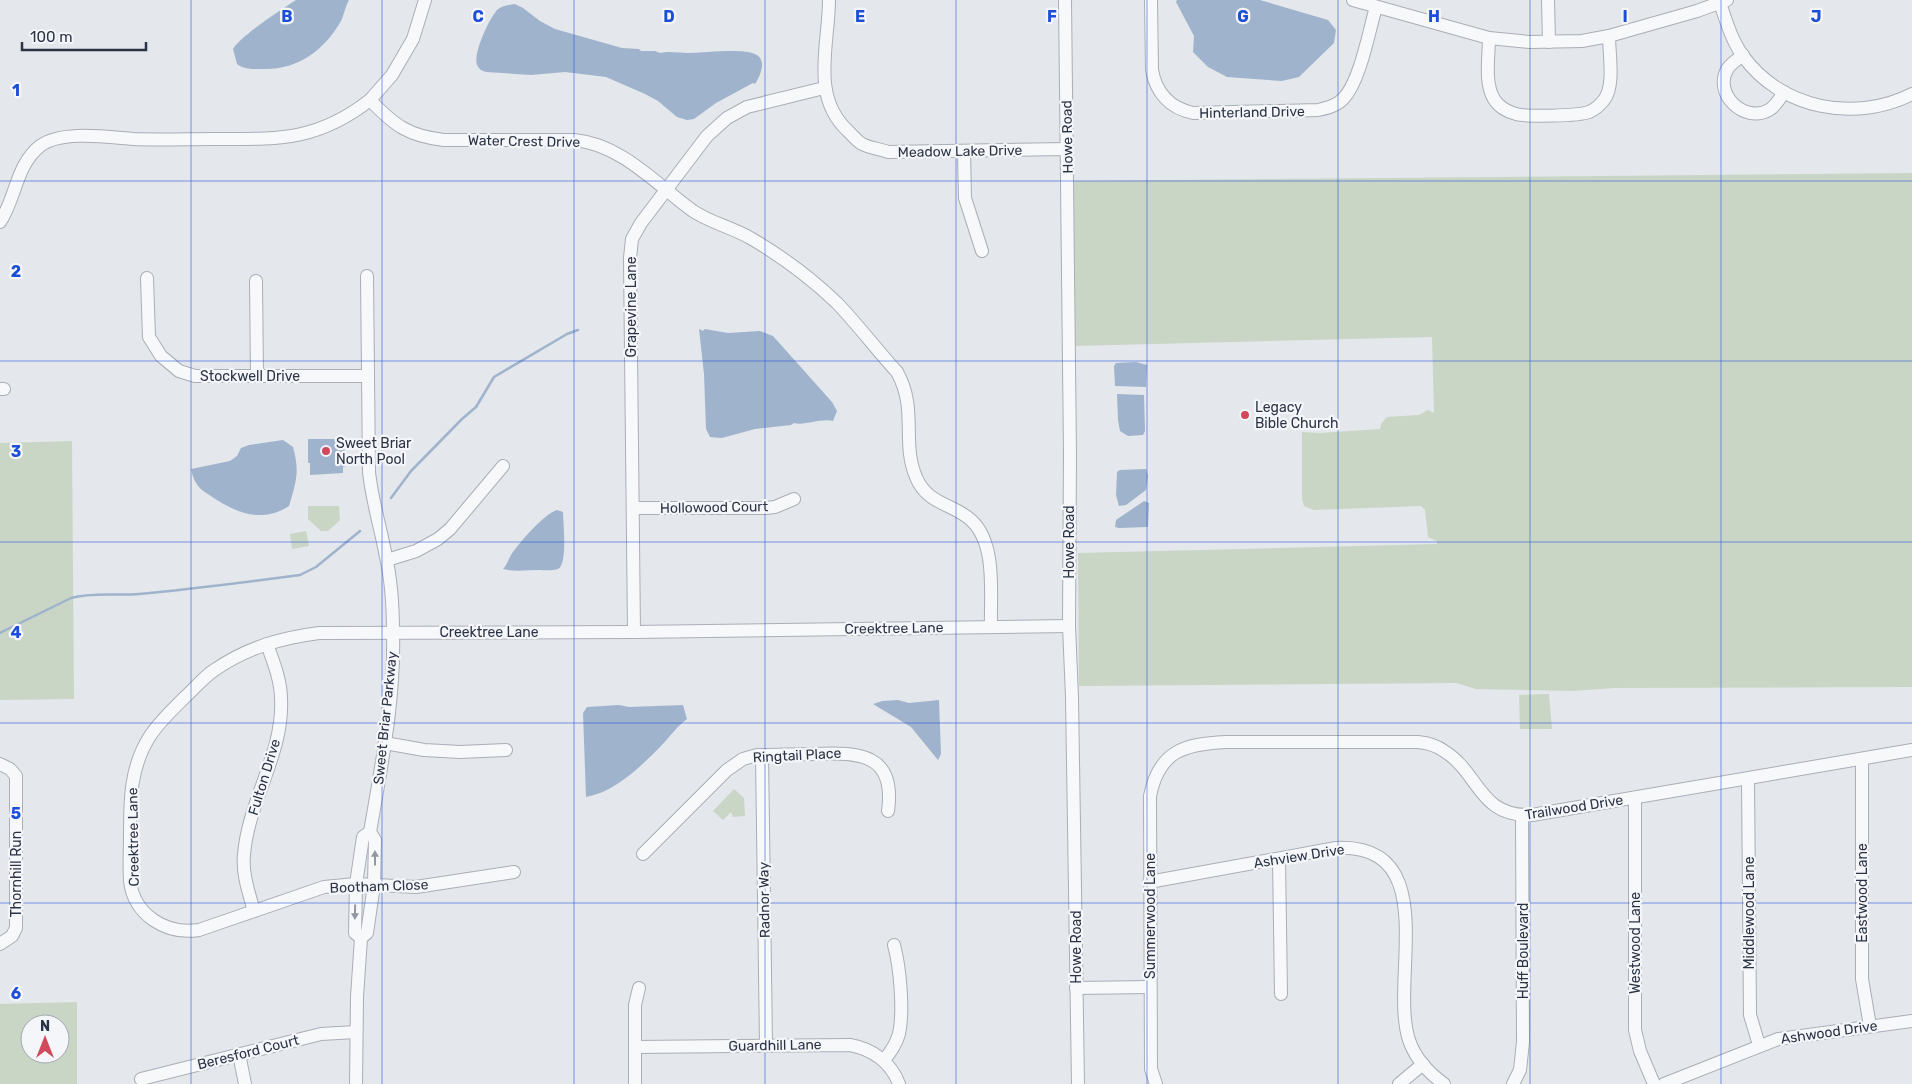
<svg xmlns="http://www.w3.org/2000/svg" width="1912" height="1084" font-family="Rubik,sans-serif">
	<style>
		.green { fill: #c9d6c5; fill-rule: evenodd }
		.water { fill: #9fb4cc }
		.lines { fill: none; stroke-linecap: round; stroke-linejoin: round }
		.stream { stroke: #9fb4cc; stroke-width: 2.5 }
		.minor-casing { stroke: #a9aeb7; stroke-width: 14 }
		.minor { stroke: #f7f8fa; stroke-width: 12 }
		.oneway { fill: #9196a0 }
		.grid { fill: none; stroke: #1d4ed8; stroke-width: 1; stroke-opacity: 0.55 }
		.poi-dot { fill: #d1495b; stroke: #f4f6f9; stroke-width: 2 }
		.labels { text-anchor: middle; stroke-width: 4.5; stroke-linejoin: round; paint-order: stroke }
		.street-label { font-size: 14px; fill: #2b3445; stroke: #f4f6f9 }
		.poi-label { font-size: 14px; fill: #2b3445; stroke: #f4f6f9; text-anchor: start }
		.grid-label { font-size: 16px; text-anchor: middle; font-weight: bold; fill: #1d4ed8; stroke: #f4f6f9; stroke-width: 4.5; stroke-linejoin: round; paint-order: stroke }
	</style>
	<rect width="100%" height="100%" fill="#e4e7ec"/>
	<g class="green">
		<polygon points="1912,173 1912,687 1615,688 1572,691 1476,689 1456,683 1079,686 1078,553 1437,544 1437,541 1428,537 1425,510 1421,506 1314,510 1304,506 1302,499 1302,432 1320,433 1380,429 1381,424 1387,417 1419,415 1428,410 1434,413 1432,337 1073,346 1073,181"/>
		<polygon points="72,441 74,699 0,700 0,443"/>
		<polygon points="308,506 339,506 340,520 328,531 321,531 308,519"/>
		<polygon points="306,531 309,546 292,549 290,534"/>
		<polygon points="1549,694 1552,729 1520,729 1519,695"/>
		<polygon points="734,789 744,798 745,816 733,817 731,812 723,820 713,811"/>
		<path d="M77 1002V1084H0V1004ZM30 1024H60V1054H30Z"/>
	</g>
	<g class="water">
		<path d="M296 0H349C345 7 344 15 341 21 324 51 297 70 263 69 254 69 245 70 237 64L233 49C239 37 282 9 296 0Z"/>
		<polygon points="1177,0 1260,0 1328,20 1336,30 1334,43 1299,77 1282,81 1227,77 1208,67 1193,52 1194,36 1176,2"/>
		<path d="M515 4 523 8 540 21 555 29 622 48 639 49 641 51H655L660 53C669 51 679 53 688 53 704 53 741 48 755 54 768 60 760 76 755 84L753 83 716 103 694 119 687 120 677 117 658 101 645 94 606 77 565 72 531 75 486 72C482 71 479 69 477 65 473 53 489 19 497 10 501 6 509 5 515 4Z"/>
		<path d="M705 329 728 333 760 331 773 336 832 402 837 411 833 421C820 418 805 426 794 423L791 425 755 429 722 438 710 437 706 429 704 374 699 329 703 331Z"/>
		<polygon points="1136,362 1147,365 1146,387 1115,386 1114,366 1116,363"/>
		<polygon points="1117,394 1144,395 1145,431 1143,435 1128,436 1120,431 1118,420"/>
		<polygon points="308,439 344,439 345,467 343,467 343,473 310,475 310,463 308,463"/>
		<path d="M283 440 293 447C300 472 296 482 289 506 264 522 241 515 217 500 202 490 195 488 191 469L230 461 237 456 241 448 249 445Z"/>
		<polygon points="1146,469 1148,476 1146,490 1126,505 1119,506 1116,495 1117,472 1120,470"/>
		<polygon points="1144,501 1149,503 1148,527 1119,528 1115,527 1116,520"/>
		<path d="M557 510 563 512C563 522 568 564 558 569 553 571 544 570 539 570 527 570 515 572 503 569 507 565 508 560 511 555 519 543 544 514 557 510Z"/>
		<polygon points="898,700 909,703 939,700 941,754 938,760 911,727 873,704 882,701"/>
		<path d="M619 705 629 707 683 705 687 719C676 727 669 738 660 747 640 767 615 792 586 797L583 713 587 707Z"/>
	</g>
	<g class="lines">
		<g class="stream">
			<polyline points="391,498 411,471 462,419 476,407 494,377 567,334 578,330"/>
			<path d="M0 633 71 598C92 592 117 596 139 594 193 589 246 582 300 575L316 567 360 531"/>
		</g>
		<defs>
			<g id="minor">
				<path d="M829 0C829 44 810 96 848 131 852 135 857 141 862 144 870 148 880 149 888 152L1067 149"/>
				<polyline points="1065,0 1070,454 1069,626 1072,697 1078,1084"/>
				<path d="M1151 0 1152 70C1156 93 1170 108 1193 113L1318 110C1327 108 1336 106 1343 99 1360 82 1369 31 1376 7"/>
				<polyline points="1353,0 1489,38 1530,42 1582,41 1609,36 1697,11 1727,0"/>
				<polyline points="1548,0 1549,42"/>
				<path d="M1720 3C1726 21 1732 41 1743 56 1781 109 1855 123 1912 94"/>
				<path d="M1489 38C1489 56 1484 83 1494 99 1498 106 1507 112 1516 114 1527 117 1578 116 1589 112 1594 110 1600 105 1604 100 1615 86 1609 54 1609 36"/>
				<path d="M1743 55C1738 59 1732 63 1728 68 1712 93 1744 124 1769 110 1776 106 1780 98 1784 92"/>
				<polyline points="370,100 392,75 413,39 425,0"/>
				<polyline points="964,152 965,198 982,251"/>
				<path d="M0 222C16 198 16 165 40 146 61 130 107 137 133 139 159 140 186 139 213 139 277 139 316 142 370 100 394 125 408 136 444 140H574C621 144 656 184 693 211 711 223 734 228 752 239 781 256 813 280 837 303 858 325 877 350 897 372 918 409 901 442 916 477 927 505 955 504 972 521 997 545 990 595 991 627"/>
				<polyline points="147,278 149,337 161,356 179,371 195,376 367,376"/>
				<polyline points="256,281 257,376"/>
				<polyline points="0,389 4,389"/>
				<polyline points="633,508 766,508 775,507 794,499"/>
				<polyline points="387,560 416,551 438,539 450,529 503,466"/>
				<polyline points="634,632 630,258 632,239 641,223 707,136 727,118 747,107 824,88"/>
				<polyline points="385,743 424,750 460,752 506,750"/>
				<polyline points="762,755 766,1045"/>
				<polyline points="1862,759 1862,979 1870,1026"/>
				<polyline points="0,764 10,769 16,776 16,928 12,936 0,944"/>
				<polyline points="1748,779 1750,1015 1759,1045"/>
				<polyline points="1635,798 1635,1030 1640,1051 1654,1084"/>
				<path d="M643 854 727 770 743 759 757 755C776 755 795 754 815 754 860 752 896 754 888 811"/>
				<polyline points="1279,859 1281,994"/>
				<path d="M514 872 416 887 356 884 324 887 199 930C166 935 134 915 130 881 129 866 130 850 130 835 130 800 130 767 150 736 159 722 173 709 185 697 194 689 203 678 213 671 246 648 280 638 319 633L634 632 1069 626"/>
				<path d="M1149 882 1336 848C1444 843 1389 979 1409 1040 1415 1058 1429 1073 1444 1084"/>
				<path d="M254 911C249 893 242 874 244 855 248 801 284 753 281 699 281 680 273 661 267 644"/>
				<polyline points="361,938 355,933 356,884 363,837 370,832"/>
				<polyline points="1076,988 1150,987"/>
				<path d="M635 1047 850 1045C872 1049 891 1062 899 1084"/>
				<polyline points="239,1054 245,1084"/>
				<path d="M884 1060C891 1052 896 1044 899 1034 904 1011 900 967 894 945"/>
				<polyline points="141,1079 321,1034 356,1032"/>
				<path d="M356 1084 357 997 361 938 367 933 374 885 375 840 370 832C381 767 395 700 393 633 393 611 391 579 386 557 381 529 372 501 369 472L367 276"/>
				<polyline points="635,1084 635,1005 639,988"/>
				<path d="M1156 1084 1151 1069 1150 796C1159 751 1184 744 1226 742H1418C1428 743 1436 745 1444 751 1480 773 1478 817 1532 815L1912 750"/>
				<polyline points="1399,1084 1423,1064"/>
				<polyline points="1513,1084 1520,1070 1523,1042 1522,816"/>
				<polyline points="1664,1084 1778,1039 1912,1021"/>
			</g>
		</defs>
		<use href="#minor" class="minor-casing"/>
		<use href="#minor" class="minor"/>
	</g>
	<defs><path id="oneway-solid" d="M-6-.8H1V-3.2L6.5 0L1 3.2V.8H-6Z" transform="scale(1.25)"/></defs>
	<g class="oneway">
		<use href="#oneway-solid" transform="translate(375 858) rotate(-90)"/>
		<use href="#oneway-solid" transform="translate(355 912) rotate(91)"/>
	</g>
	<path class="grid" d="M191 0V1084M382 0V1084M574 0V1084M765 0V1084M956 0V1084M1147 0V1084M1338 0V1084M1530 0V1084M1721 0V1084M0 181H1912M0 361H1912M0 542H1912M0 723H1912M0 903H1912"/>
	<g class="poi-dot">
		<circle cx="1245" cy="415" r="5"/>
		<circle cx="326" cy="451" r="5"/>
	</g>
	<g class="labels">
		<g class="street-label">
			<text transform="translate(1252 112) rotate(-1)" y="5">Hinterland Drive</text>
			<text transform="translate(1067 137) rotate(-91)" y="5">Howe Road</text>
			<text transform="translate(524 141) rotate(1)" y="5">Water Crest Drive</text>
			<text transform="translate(960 151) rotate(-1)" y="5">Meadow Lake Drive</text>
			<text transform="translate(631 307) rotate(-90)" y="5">Grapevine Lane</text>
			<text x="250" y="381">Stockwell Drive</text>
			<text transform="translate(714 507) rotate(-1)" y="5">Hollowood Court</text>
			<text transform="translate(1069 542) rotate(-90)" y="5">Howe Road</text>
			<text transform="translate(894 628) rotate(-1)" y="5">Creektree Lane</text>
			<text x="489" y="637">Creektree Lane</text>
			<text transform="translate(385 718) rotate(-84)" y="5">Sweet Briar Parkway</text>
			<text transform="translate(797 755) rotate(-3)" y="5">Ringtail Place</text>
			<text transform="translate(264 777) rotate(-73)" y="5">Fulton Drive</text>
			<text transform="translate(1574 807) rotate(-9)" y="5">Trailwood Drive</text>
			<text transform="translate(133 837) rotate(-91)" y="5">Creektree Lane</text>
			<text transform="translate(1299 856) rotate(-9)" y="5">Ashview Drive</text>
			<text transform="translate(16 874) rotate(-90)" y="5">Thornhill Run</text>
			<text transform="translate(379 886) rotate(-2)" y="5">Bootham Close</text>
			<text transform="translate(1862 893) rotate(-90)" y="5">Eastwood Lane</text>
			<text transform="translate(764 900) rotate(-91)" y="5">Radnor Way</text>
			<text transform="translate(1749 913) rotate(-90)" y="5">Middlewood Lane</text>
			<text transform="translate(1150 916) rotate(-90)" y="5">Summerwood Lane</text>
			<text transform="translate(1635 943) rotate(-90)" y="5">Westwood Lane</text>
			<text transform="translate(1076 947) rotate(-90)" y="5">Howe Road</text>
			<text transform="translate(1523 951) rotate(-90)" y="5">Huff Boulevard</text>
			<text transform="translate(1829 1032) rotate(-8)" y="5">Ashwood Drive</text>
			<text transform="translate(775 1045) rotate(-1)" y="5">Guardhill Lane</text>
			<text transform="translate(248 1052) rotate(-14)" y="5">Beresford Court</text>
		</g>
		<g class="poi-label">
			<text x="1255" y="412">Legacy<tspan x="1255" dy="16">Bible Church</tspan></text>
			<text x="336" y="448">Sweet Briar<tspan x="336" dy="16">North Pool</tspan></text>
		</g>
	</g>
	<g class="grid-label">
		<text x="287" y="22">B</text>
		<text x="478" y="22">C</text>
		<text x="669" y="22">D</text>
		<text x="860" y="22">E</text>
		<text x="1052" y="22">F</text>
		<text x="1243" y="22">G</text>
		<text x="1434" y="22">H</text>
		<text x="1625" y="22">I</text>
		<text x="1816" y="22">J</text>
		<text x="16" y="96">1</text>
		<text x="16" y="277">2</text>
		<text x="16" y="457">3</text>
		<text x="16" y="638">4</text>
		<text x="16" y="819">5</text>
		<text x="16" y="999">6</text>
	</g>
	<g transform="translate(45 1039)"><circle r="24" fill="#f4f6f9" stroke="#a4a8b1"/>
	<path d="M0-4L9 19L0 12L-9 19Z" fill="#d1495b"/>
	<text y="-8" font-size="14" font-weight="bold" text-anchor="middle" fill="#2b3445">N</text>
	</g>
	<path d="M22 42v8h124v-8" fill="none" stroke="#2b3445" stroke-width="2.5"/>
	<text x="30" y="42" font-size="15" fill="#2b3445" stroke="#f4f6f9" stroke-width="4" paint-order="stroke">100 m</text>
</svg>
